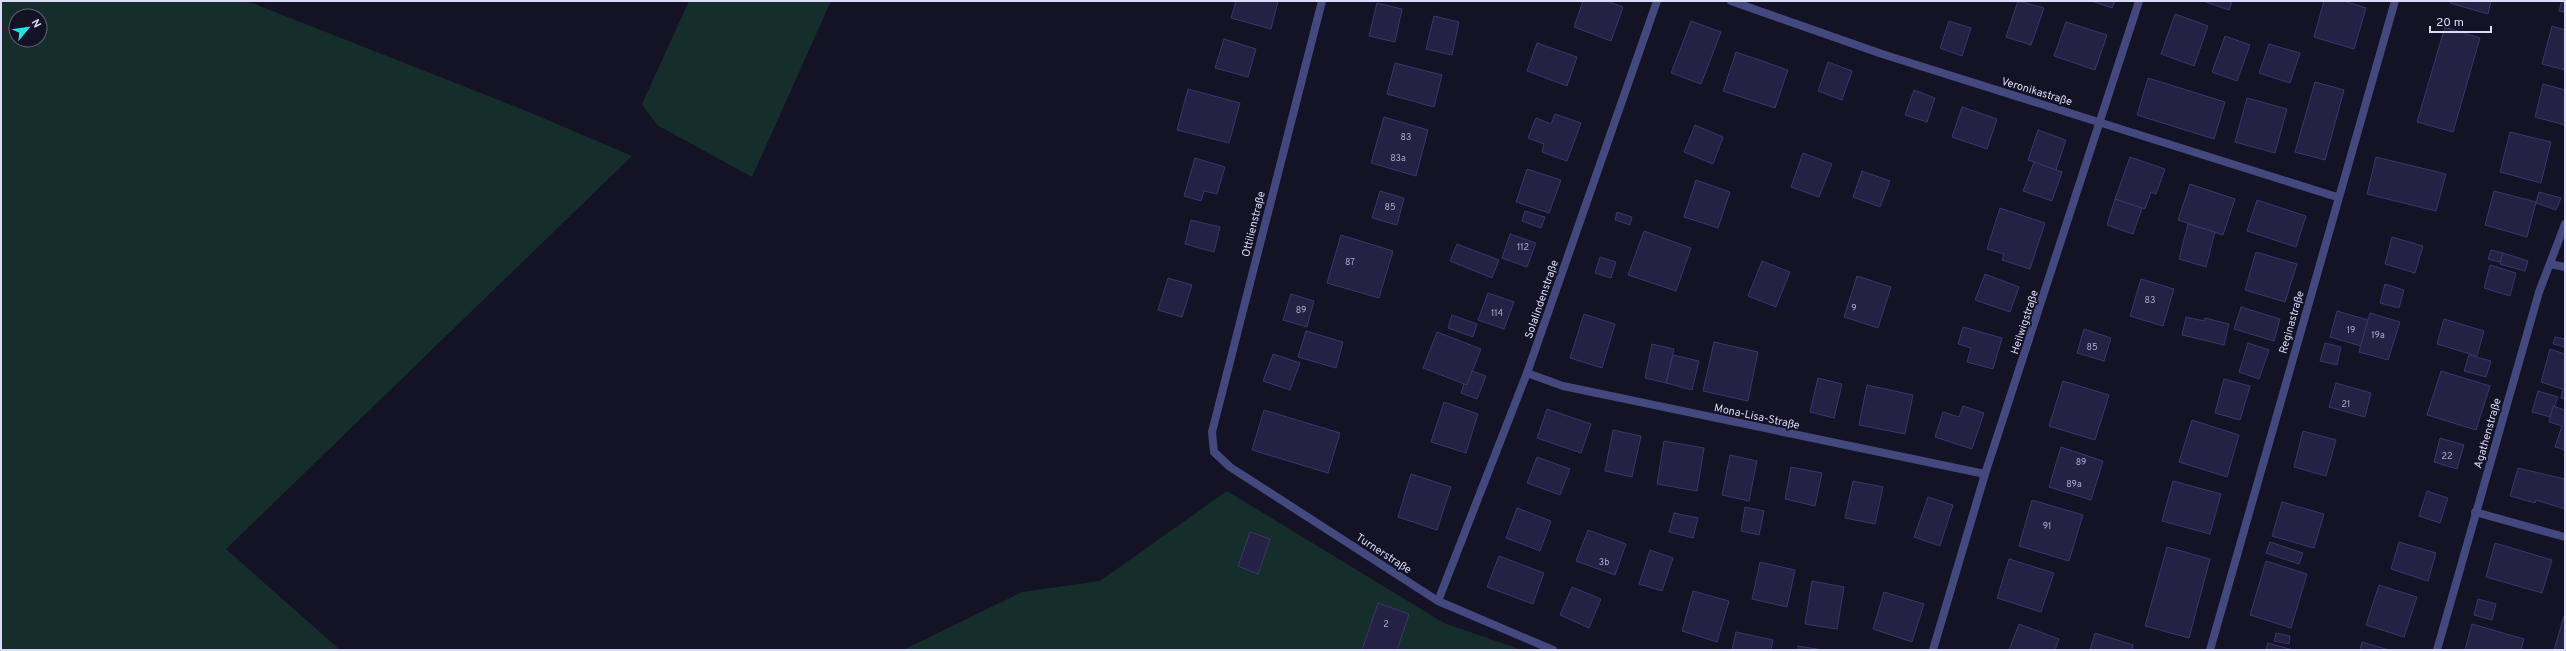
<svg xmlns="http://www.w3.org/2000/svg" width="2566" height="651" font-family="Overpass,sans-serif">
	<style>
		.green { fill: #162e2b; fill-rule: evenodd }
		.building { fill: #242144; stroke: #3b366d }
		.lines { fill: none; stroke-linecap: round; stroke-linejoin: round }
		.minor { stroke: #43487e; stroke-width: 8 }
		.labels { text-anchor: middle; stroke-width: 4; stroke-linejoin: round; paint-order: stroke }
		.number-label { font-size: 9px; fill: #adaccc }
		.street-label { font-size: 11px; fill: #dbdbfa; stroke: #141225 }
	</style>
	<rect width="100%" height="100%" fill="#141225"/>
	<g class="green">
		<path d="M1 1H247L524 110 632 156 226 549 340 650H1ZM16 16H40V40H16Z"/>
		<polygon points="689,1 831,1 752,177 657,125 642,104"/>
		<polygon points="1227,491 1444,623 1522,650 903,650 1022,592 1100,581"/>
	</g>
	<g class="building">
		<polygon points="1236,1 1278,1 1271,29 1231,18"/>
		<polygon points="1583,1 1606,1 1623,7 1611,41 1574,27"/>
		<polygon points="2018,1 2044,8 2031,45 2006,37"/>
		<polygon points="2092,1 2115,1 2112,8"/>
		<polygon points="2203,1 2232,1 2229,10"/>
		<polygon points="2324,1 2344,1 2366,8 2354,49 2314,37"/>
		<polygon points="2451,1 2491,1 2488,14 2450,3"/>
		<polygon points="2562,1 2565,1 2565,12 2559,11"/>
		<polygon points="1377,3 1402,9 1395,42 1369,36"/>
		<polygon points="2175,14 2208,26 2194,66 2161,54"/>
		<polygon points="1434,16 1459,22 1452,55 1426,49"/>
		<polygon points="1691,21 1721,32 1701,84 1671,73"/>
		<polygon points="1949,21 1971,28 1962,56 1940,48"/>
		<polygon points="2066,22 2107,35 2095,70 2054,56"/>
		<polygon points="2552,26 2565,30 2565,70 2542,64"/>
		<polygon points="2445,27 2480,38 2453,132 2417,122"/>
		<polygon points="2225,36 2250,45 2237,81 2212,72"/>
		<polygon points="1224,39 1256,49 1248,77 1215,68"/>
		<polygon points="1537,43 1577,57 1567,86 1527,71"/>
		<polygon points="2269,44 2300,53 2290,83 2259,73"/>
		<polygon points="1736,52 1788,70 1775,108 1723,91"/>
		<polygon points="1828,62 1852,71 1842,100 1818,91"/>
		<polygon points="1395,63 1442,75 1434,107 1387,94"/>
		<polygon points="2148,78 2225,102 2214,139 2137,115"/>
		<polygon points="2315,82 2344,90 2325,160 2295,152"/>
		<polygon points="2543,84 2565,90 2565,125 2535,117"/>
		<polygon points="1188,89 1240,103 1229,143 1177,130"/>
		<polygon points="1914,90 1935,98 1927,122 1905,115"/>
		<polygon points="2247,98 2287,109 2275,153 2235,142"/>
		<polygon points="1962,107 1997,119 1987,149 1952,137"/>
		<polygon points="1555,114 1581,123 1567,161 1542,152 1544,144 1528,138 1536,118 1551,124"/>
		<polygon points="1384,117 1428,130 1416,176 1371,163"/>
		<polygon points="1695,125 1723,137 1713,164 1684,152"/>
		<polygon points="2038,130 2066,140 2056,170 2028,160"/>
		<polygon points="2510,132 2551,142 2541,183 2500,172"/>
		<polygon points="1803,153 1832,164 1819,197 1791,187"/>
		<polygon points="2130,157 2165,169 2156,194 2151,192 2145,209 2115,199"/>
		<polygon points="2376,157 2446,174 2436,211 2367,194"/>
		<polygon points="1195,158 1225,167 1217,194 1204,191 1201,201 1184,196"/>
		<polygon points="2034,162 2062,172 2052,201 2023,191"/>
		<polygon points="1527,169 1561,180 1549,213 1516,202"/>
		<polygon points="1862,171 1890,181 1880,207 1853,197"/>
		<polygon points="1696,180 1730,192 1718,228 1684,217"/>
		<polygon points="2190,184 2235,199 2223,235 2178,220"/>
		<polygon points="1380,191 1404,198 1397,225 1372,218"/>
		<polygon points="2494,191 2536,202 2527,237 2485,225"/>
		<polygon points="2539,192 2561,198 2556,210 2536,203"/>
		<polygon points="2115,199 2142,208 2133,234 2107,225"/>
		<polygon points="2257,200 2306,216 2296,247 2247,231"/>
		<polygon points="2000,208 2045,223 2030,269 2002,260 2004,254 1987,249"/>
		<polygon points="1525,211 1545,217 1541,228 1522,221"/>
		<polygon points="1617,212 1632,217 1630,225 1615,220"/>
		<polygon points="1191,220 1220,227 1214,252 1185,244"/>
		<polygon points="2188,224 2215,232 2206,267 2179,259"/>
		<polygon points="1644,231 1691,248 1676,291 1628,275"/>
		<polygon points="1510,234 1536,243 1527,267 1502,258"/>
		<polygon points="1341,235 1393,251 1379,298 1327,283"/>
		<polygon points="2392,237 2423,246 2415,273 2385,264"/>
		<polygon points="1457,244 1499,260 1492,278 1450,261"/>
		<polygon points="2491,250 2503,253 2500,262 2488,259"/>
		<polygon points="2256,252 2297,264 2285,302 2245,290"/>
		<polygon points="2503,253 2528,261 2525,271 2500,264"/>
		<polygon points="1600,257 1616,262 1611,278 1595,273"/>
		<polygon points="1762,261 1790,272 1776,307 1748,296"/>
		<polygon points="2490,265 2516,273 2510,296 2484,288"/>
		<polygon points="1985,274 2019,287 2010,312 1975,300"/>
		<polygon points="1857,276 1891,287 1878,328 1844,317"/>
		<polygon points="1168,278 1192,285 1182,317 1158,310"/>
		<polygon points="2141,279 2174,289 2163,326 2130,316"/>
		<polygon points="2385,284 2404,290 2399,308 2380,303"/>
		<polygon points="1488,293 1514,302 1504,329 1478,320"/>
		<polygon points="1291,294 1314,301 1307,327 1283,320"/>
		<polygon points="2241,307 2280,319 2274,341 2234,329"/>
		<polygon points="2337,311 2368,320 2361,346 2330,337"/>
		<polygon points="2370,313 2400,322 2388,360 2359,352"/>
		<polygon points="1584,314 1615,324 1602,368 1570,358"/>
		<polygon points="1452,315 1477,324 1473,337 1448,328"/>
		<polygon points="2186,317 2204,321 2205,318 2229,324 2224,345 2182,335"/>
		<polygon points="2444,319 2484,331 2477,356 2437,344"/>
		<polygon points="1963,327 2002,338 1993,369 1967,362 1971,348 1958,344"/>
		<polygon points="2084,329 2111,338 2104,361 2077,353"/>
		<polygon points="1306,331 1343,342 1336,368 1298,357"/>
		<polygon points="1437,332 1481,349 1467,385 1423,368"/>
		<polygon points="2555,337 2565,339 2565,347 2553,344"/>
		<polygon points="1714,342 1758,352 1748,401 1703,391"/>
		<polygon points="2248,343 2269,350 2259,379 2239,372"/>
		<polygon points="2325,343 2341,347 2337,365 2320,361"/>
		<polygon points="1652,344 1674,349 1666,383 1645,378"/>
		<polygon points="2550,349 2565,354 2565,390 2541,382"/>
		<polygon points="1273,354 1300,363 1290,390 1263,381"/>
		<polygon points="1673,355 1699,361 1692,390 1666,383"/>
		<polygon points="2469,355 2491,361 2486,377 2464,371"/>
		<polygon points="1472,371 1486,376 1477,399 1461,393 1464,384 1467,385"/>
		<polygon points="2441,371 2490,386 2476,430 2427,415"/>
		<polygon points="1818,378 1842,384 1834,418 1810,412"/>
		<polygon points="2224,379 2250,386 2240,420 2215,413"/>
		<polygon points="2063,381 2109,395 2095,440 2049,426"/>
		<polygon points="2336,383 2371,393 2365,417 2329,407"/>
		<polygon points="1867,385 1913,395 1905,434 1859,425"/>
		<polygon points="2563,389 2565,390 2565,399 2561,398"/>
		<polygon points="2538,391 2558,397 2550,417 2532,412"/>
		<polygon points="1444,402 1478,414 1466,453 1431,442"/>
		<polygon points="1963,406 1984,413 1972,449 1935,437 1943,412 1959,417"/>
		<polygon points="2553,406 2565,410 2565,450 2555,447 2562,426 2549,422"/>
		<polygon points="1547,409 1591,424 1581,453 1537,438"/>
		<polygon points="1264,410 1340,433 1328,473 1252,450"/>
		<polygon points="2192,420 2239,435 2227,477 2179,462"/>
		<polygon points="1613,430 1641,436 1632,477 1605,471"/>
		<polygon points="2303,431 2336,440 2326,476 2294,467"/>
		<polygon points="2440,438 2464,445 2457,469 2434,462"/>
		<polygon points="1664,441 1704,448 1697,491 1657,484"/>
		<polygon points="2061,447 2103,461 2091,500 2049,487"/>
		<polygon points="1730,455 1757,461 1749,501 1722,495"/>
		<polygon points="1537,457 1570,469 1560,495 1527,483"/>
		<polygon points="1791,467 1822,473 1815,506 1785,499"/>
		<polygon points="2518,468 2565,479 2565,509 2536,500 2535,503 2510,496"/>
		<polygon points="1411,474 1451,487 1437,530 1398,517"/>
		<polygon points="1853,481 1883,487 1875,524 1845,518"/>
		<polygon points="2173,481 2221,494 2210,534 2162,521"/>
		<polygon points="2427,491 2448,498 2440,523 2419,516"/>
		<polygon points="1928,497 1953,505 1940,546 1914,537"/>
		<polygon points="2032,500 2083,515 2069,561 2019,546"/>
		<polygon points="2282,502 2324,514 2314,548 2272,536"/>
		<polygon points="1745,507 1764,511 1759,535 1741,531"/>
		<polygon points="1517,508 1551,521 1540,551 1506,538"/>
		<polygon points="1674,513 1698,518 1693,538 1669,532"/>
		<polygon points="1588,530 1626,544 1615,575 1576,561"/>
		<polygon points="1250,532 1270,539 1258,574 1238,566"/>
		<polygon points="2270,542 2303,553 2299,564 2266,553"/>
		<polygon points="2399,542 2436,553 2428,581 2391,569"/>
		<polygon points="2495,543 2552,560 2542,593 2486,577"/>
		<polygon points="2167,547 2210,559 2189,638 2145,626"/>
		<polygon points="1650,550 1673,558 1662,591 1639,584"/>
		<polygon points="1499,556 1544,573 1533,604 1487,587"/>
		<polygon points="2009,559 2054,573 2041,612 1997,598"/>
		<polygon points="2266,561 2307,574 2291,628 2250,615"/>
		<polygon points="1760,562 1795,570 1787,607 1752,599"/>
		<polygon points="1812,581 1844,587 1837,629 1805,624"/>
		<polygon points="2379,585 2417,597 2404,637 2366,625"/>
		<polygon points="1572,587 1601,599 1589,628 1560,615"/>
		<polygon points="1693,591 1729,601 1717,642 1682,631"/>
		<polygon points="1884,592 1924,604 1912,642 1873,629"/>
		<polygon points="2478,599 2496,604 2492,620 2474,615"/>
		<polygon points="1378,603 1409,614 1397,650 1362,650"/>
		<polygon points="2565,613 2565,650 2554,650"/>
		<polygon points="2019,624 2059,639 2055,650 2009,650"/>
		<polygon points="2472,624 2524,639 2521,650 2465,650"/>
		<polygon points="1736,632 1773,640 1771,650 1732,650"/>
		<polygon points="2095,633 2133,645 2132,650 2090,650"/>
		<polygon points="2276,633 2290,636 2289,644 2274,641"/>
		<polygon points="2362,642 2389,650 2360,650"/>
		<polygon points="2268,643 2293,650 2266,650"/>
		<polygon points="1798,646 1823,650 1798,650"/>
	</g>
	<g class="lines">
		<g class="minor">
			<polyline points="1322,1 1212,432 1214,452 1230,467 1438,601 1553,650"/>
			<polyline points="1731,1 1882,54 2337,197"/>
			<polyline points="2550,264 2565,267"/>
			<polyline points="1527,373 1563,386 1985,474"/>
			<polyline points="2475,512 2565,537"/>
			<polyline points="1438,601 1527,373 1657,1"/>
			<polyline points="1933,650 1985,474 2139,1"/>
			<polyline points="2210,650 2395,1"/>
			<polyline points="2437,650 2539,292 2565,224"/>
		</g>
	</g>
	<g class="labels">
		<g class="number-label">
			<text x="1406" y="140">83</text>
			<text x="1398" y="161">83a</text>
			<text x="1390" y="210">85</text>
			<text x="1523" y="250">112</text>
			<text x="1350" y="265">87</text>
			<text x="2150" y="303">83</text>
			<text x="1854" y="311">9</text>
			<text x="1301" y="313">89</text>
			<text x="1497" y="316">114</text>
			<text x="2351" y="333">19</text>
			<text x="2378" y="338">19a</text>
			<text x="2092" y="350">85</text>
			<text x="2346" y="407">21</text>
			<text x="2447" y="459">22</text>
			<text x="2081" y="465">89</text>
			<text x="2074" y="487">89a</text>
			<text x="2047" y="529">91</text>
			<text x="1604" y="565">3b</text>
			<text x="1386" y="627">2</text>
		</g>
		<g class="street-label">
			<text transform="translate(2037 91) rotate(17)" y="4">Veronikastraße</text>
			<text transform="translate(1253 224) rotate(-76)" y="4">Ottilienstraße</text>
			<text transform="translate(1541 299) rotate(-71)" y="4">Solalindenstraße</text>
			<text transform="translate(2024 322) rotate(-72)" y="4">Heilwigstraße</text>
			<text transform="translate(2291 322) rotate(-74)" y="4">Reginastraße</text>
			<text transform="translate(1757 416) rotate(12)" y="4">Mona-Lisa-Straße</text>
			<text transform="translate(2487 433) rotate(-74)" y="4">Agathenstraße</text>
			<text transform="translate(1384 553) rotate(33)" y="4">Turnerstraße</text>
		</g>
	</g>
	<rect width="2566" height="651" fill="none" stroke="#dbdbfa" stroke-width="4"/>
	<g transform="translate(28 28) rotate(61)"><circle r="19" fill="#141225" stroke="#64627a"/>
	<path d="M0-3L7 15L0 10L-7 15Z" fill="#1fe3e1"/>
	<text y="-6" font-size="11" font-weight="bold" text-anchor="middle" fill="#dbdbfa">N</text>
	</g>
	<path d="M2430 26v6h61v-6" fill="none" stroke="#dbdbfa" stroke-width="2"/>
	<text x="2436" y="26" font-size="12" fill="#dbdbfa" stroke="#141225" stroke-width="3" paint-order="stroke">20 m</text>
</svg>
